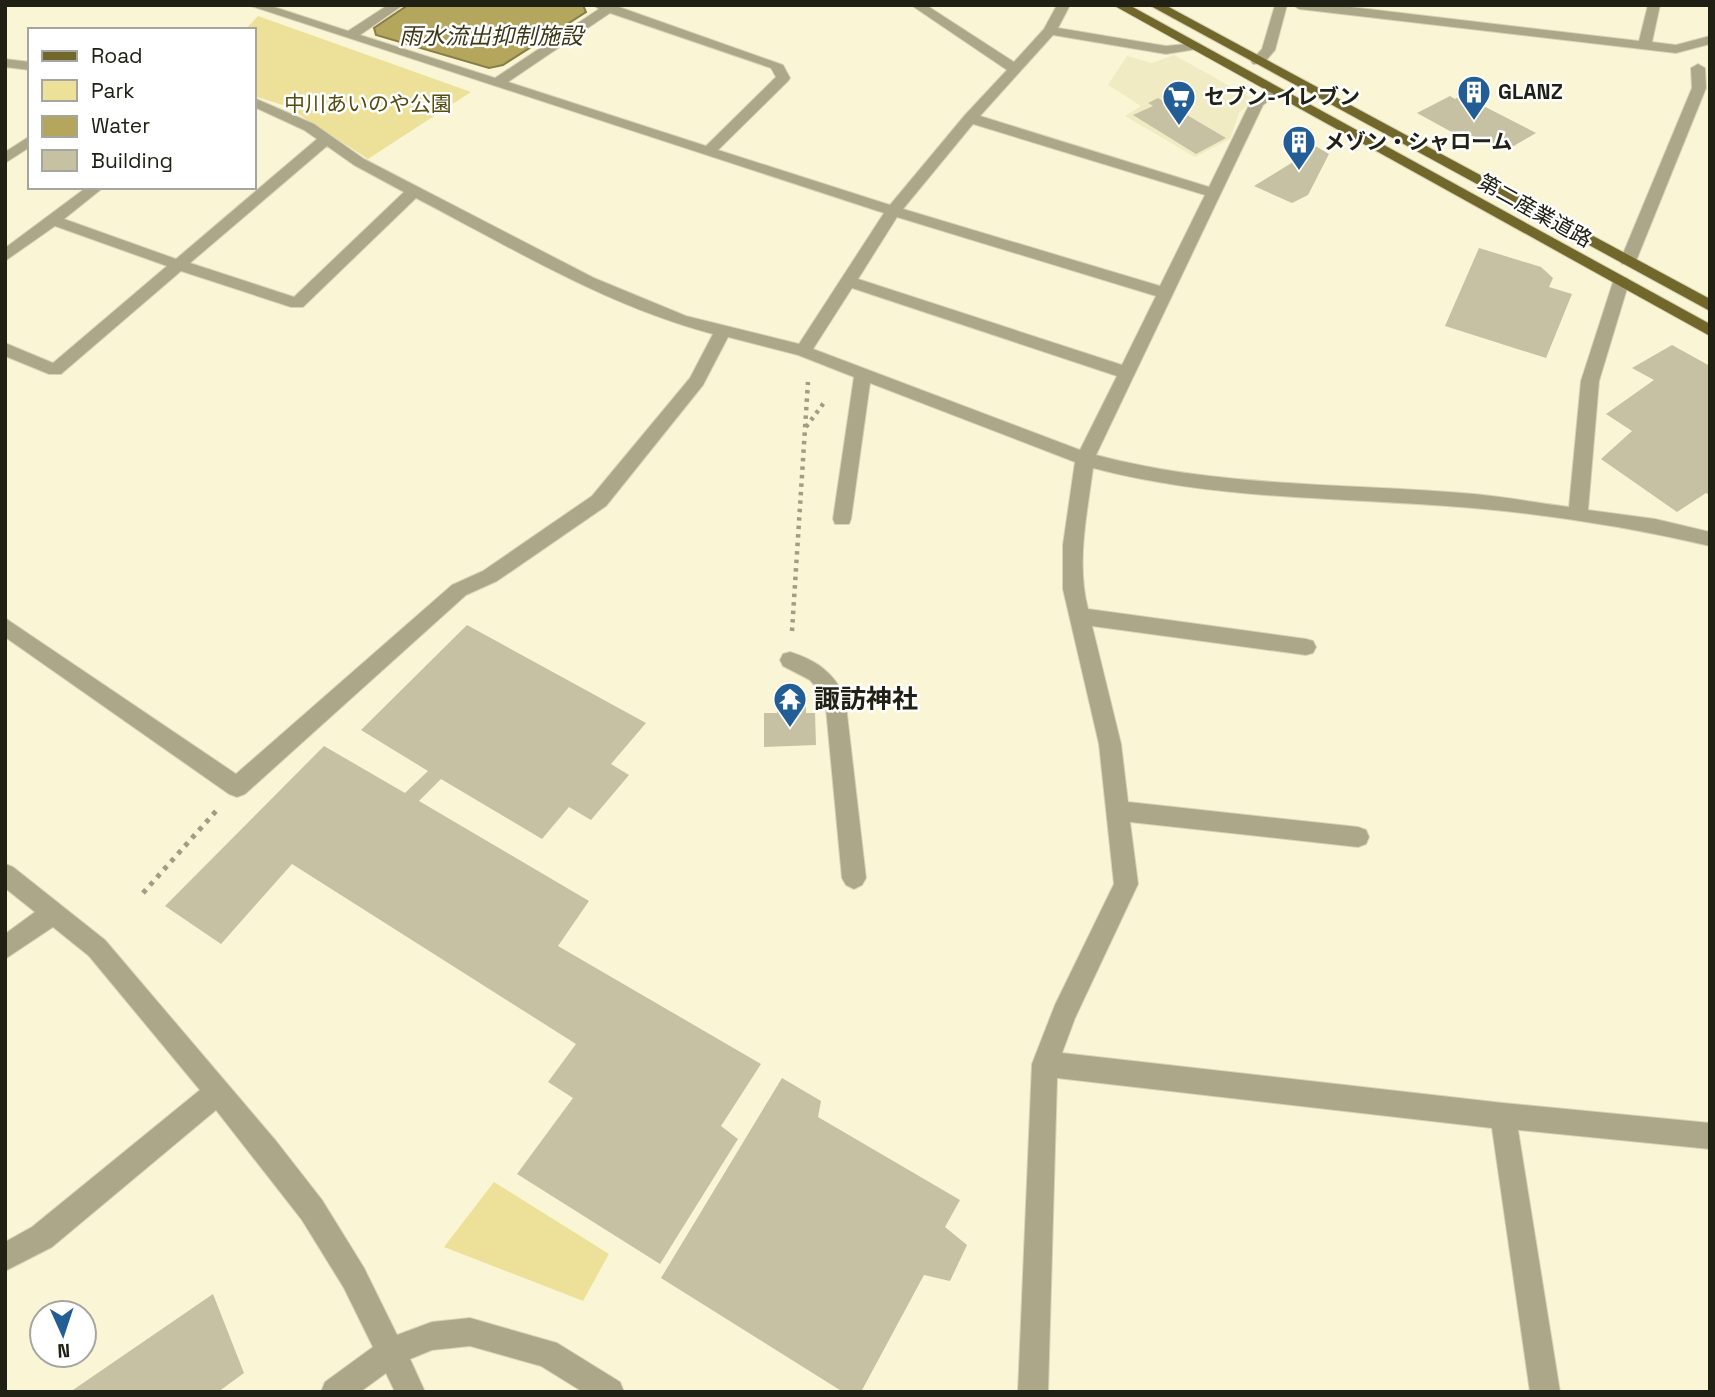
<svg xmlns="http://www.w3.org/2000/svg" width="1715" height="1397" font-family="'Space Grotesk','Noto Sans JP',sans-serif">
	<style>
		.built { fill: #f1ebc3 }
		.green { fill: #ede19a }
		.water { fill: #b4a75d; stroke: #887e47; stroke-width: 2 }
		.building { fill: #c5c1a2 }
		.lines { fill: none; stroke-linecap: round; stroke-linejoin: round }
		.minor-casing { stroke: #d7d3b6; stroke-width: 2 }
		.major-casing { stroke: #d7d3b6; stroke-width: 2 }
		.path-far1 { stroke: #a09d85; stroke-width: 4.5; stroke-dasharray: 3.5 5; stroke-linecap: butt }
		.path { stroke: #a09d85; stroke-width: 5; stroke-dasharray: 4.5 6; stroke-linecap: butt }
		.minor { fill: #aca788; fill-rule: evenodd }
		.major { fill: #72672a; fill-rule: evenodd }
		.labels { text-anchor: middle; stroke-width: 5; stroke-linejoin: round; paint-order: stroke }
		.far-poi-label { font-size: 21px; font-weight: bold; fill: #212014; stroke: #fff; text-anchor: start }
		.far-park-label { font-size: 21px; fill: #564c12; stroke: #fff }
		.far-street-label { font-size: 21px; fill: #212014; stroke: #fff }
		.far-water-label { font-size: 23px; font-style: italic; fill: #3d3716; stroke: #fff }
		.poi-label { font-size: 26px; font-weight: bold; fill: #212014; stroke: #fff; text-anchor: start }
	</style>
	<rect width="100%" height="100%" fill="#faf5d5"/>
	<polygon class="built" points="1174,55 1253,99 1239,113 1230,139 1195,157 1125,116 1141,106 1108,85 1127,56 1152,63"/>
	<g class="green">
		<polygon points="258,16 471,92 368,159 286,106 254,96 254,30 245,30"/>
		<polygon points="494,1182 609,1254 583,1301 444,1247"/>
	</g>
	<polygon class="water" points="408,5 583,5 586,12 503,65 489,68 376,35 374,28"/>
	<g class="building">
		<polygon points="1462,95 1536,133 1507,150 1489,141 1485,143 1463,131 1457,135 1417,113 1450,96 1455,99"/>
		<polygon points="1158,98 1226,138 1196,154 1133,115 1153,106 1148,103"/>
		<polygon points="1301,143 1307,147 1312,144 1329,154 1308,195 1292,203 1254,186 1301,157 1288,151"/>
		<polygon points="1479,248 1541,267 1553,278 1549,287 1572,294 1546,358 1445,326"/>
		<polygon points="1672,345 1710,366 1710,495 1706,493 1677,512 1601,459 1632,431 1606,414 1654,380 1632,368"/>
		<polygon points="467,625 646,723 611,764 629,775 591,820 569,807 542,839 441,779 419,801 589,901 558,946 761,1064 721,1126 738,1139 660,1264 517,1174 573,1098 548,1082 576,1044 292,864 221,944 165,906 324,746 405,793 428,771 361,730"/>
		<polygon points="777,703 806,703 806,713 815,713 816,745 764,747 764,713 777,713"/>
		<polygon points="782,1078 821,1101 818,1117 960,1200 945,1227 967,1245 950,1281 924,1275 861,1392 843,1392 661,1278"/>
		<polygon points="213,1294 244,1373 218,1392 70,1392"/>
	</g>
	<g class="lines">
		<defs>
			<g id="minor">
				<path d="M248 5H268L348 31 388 5H403L360 35 495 78 599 9 593 5H620L619 7 783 65 790 78 788 81 718 150 890 205 965 115 1007 70 911 5H926L1014 62 1044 29 1057 5H1070L1058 28 1166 46 1197 43V49L1166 54 1053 35 980 116 1209 187 1250 103 1275 87 1282 91 1263 105 1096 455C1220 488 1347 483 1474 494 1506 497 1538 503 1569 507L1581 381 1613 282 1621 277 1627 278 1629 282 1599 381 1588 510 1655 519 1710 532V546C1633 528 1552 515 1473 508 1346 497 1218 501 1093 468 1087 515 1076 562 1088 609L1306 639 1313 641 1316 647 1313 653 1306 655 1092 626 1121 744 1128 802 1358 827 1366 830 1369 837 1366 844 1358 847 1130 822 1138 884 1075 1018 1062 1053 1503 1103 1710 1123V1149L1518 1130 1560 1392H1530L1492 1128 1057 1078 1048 1392H1018L1032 1064 1055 1005 1114 884 1099 744 1063 589V545L1075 462 870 383 851 519 849 524H835L833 519 854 377 798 355 728 337 703 385 606 506 497 581 466 595 245 794 237 797 229 794 5 637V618L236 774 452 585 483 571 592 496 690 378 713 334C607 306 512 248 416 198L303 307H291L181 271 61 374H49L5 356V343L53 363 167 266 55 226 5 261V248L87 187H104L64 219 176 259 317 139 304 130 254 107V98L314 124 364 159 594 278 686 316 799 344 884 213ZM610 13 771 68 776 77 706 146 508 82ZM973 124 1205 195 1160 286 903 209ZM327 146 354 165 404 192 294 297 190 263ZM897 217 1156 296 1122 365 858 279ZM852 288 1117 376 1080 450 813 349Z"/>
				<polygon points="1275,5 1287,5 1275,50 1263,64 1253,64 1251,61 1262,49"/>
				<polygon points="1293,5 1334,5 1639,41 1648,5 1660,5 1652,42 1676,45 1710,36 1710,44 1676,53 1299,9"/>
				<polygon points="5,59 30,62 30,70 5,67"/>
				<polygon points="1698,64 1705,68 1706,88 1636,261 1634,264 1622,264 1620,261 1692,88 1691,68"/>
				<polygon points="30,136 30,147 5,163 5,152"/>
				<path d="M790 652C816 660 833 672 845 697L866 878 862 885 854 889 846 885 842 878 825 698 810 680 783 666 780 660 783 654Z"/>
				<polygon points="5,864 13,867 105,940 276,1141 322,1200 364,1268 397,1335 432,1322 470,1318 557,1343 620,1382 624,1392 583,1392 541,1366 470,1346 432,1350 410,1359 425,1392 395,1392 386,1373 360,1392 321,1392 325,1382 373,1347 344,1288 302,1220 216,1110 52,1247 5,1271 5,1242 32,1227 200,1090 89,956 53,927 5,959 5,934 35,912 5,888"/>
			</g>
			<g id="major">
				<polygon points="1113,5 1129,5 1710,324 1710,336"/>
				<polygon points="1149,5 1165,5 1710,299 1710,311"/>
			</g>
		</defs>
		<use href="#minor" class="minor-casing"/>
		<use href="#major" class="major-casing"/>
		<g class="path-far1">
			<polyline points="806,427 826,400"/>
			<polyline points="792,631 808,382"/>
		</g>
		<polyline class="path" points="143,893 217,810"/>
		<use href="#minor" class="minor"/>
		<use href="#major" class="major"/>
	</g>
	<defs>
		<symbol id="building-pin" viewBox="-11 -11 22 30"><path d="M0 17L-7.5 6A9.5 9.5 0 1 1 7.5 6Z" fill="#225e95" stroke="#fff"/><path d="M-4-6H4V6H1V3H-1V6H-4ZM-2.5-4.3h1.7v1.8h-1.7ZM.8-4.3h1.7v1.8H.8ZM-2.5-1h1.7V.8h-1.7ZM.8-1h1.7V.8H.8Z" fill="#fff"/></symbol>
		<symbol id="supermarket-pin" viewBox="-11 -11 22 30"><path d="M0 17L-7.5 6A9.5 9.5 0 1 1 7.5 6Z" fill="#225e95" stroke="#fff"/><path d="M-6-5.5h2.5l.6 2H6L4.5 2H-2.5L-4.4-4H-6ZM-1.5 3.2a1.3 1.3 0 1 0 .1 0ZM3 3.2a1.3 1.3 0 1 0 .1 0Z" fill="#fff"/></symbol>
		<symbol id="temple-pin" viewBox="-11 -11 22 30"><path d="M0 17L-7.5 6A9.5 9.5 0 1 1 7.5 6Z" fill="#225e95" stroke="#fff"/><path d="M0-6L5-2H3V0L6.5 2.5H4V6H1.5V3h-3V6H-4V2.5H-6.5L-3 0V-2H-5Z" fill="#fff"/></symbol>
	</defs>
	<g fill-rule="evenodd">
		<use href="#building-pin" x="1455" y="73" width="38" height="52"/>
		<use href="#supermarket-pin" x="1160" y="78" width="38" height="52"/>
		<use href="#building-pin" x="1280" y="123" width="38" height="52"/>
		<use href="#temple-pin" x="771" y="680" width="38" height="52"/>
	</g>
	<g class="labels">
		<g class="far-poi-label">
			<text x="1498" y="99">GLANZ</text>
			<text x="1204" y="104">セブン-イレブン</text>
			<text x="1324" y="149">メゾン・シャローム</text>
		</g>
		<g class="far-park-label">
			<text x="368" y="111">中川あいのや公園</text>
		</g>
		<g class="far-street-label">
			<text transform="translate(1535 211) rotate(29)" y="7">第二産業道路</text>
		</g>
		<g class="far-water-label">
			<text x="491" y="44">雨水流出抑制施設</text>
		</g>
		<g class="poi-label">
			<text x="814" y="708">諏訪神社</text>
		</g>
	</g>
	<rect width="1715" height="1397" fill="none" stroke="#212014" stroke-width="14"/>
	<rect x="28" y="28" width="228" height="161" fill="#ffffff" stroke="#a6a6a1" stroke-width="2"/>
	<rect x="42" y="51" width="35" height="10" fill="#72672a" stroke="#a6a6a1" stroke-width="2"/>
	<text x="91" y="63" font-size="21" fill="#212014">Road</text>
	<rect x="42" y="80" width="35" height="21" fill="#ede19a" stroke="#a6a6a1" stroke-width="2"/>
	<text x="91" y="98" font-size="21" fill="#212014">Park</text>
	<rect x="42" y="116" width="35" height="21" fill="#b4a75d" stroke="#a6a6a1" stroke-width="2"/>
	<text x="91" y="133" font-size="21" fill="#212014">Water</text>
	<rect x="42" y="150" width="35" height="21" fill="#c5c1a2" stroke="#a6a6a1" stroke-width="2"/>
	<text x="91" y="168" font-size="21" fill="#212014">Building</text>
	<g transform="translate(63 1334) rotate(177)"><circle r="33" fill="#ffffff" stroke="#a6a6a1" stroke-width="2"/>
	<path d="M0-5L12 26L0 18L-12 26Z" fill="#225e95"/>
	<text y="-10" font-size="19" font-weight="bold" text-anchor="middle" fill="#212014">N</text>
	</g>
</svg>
